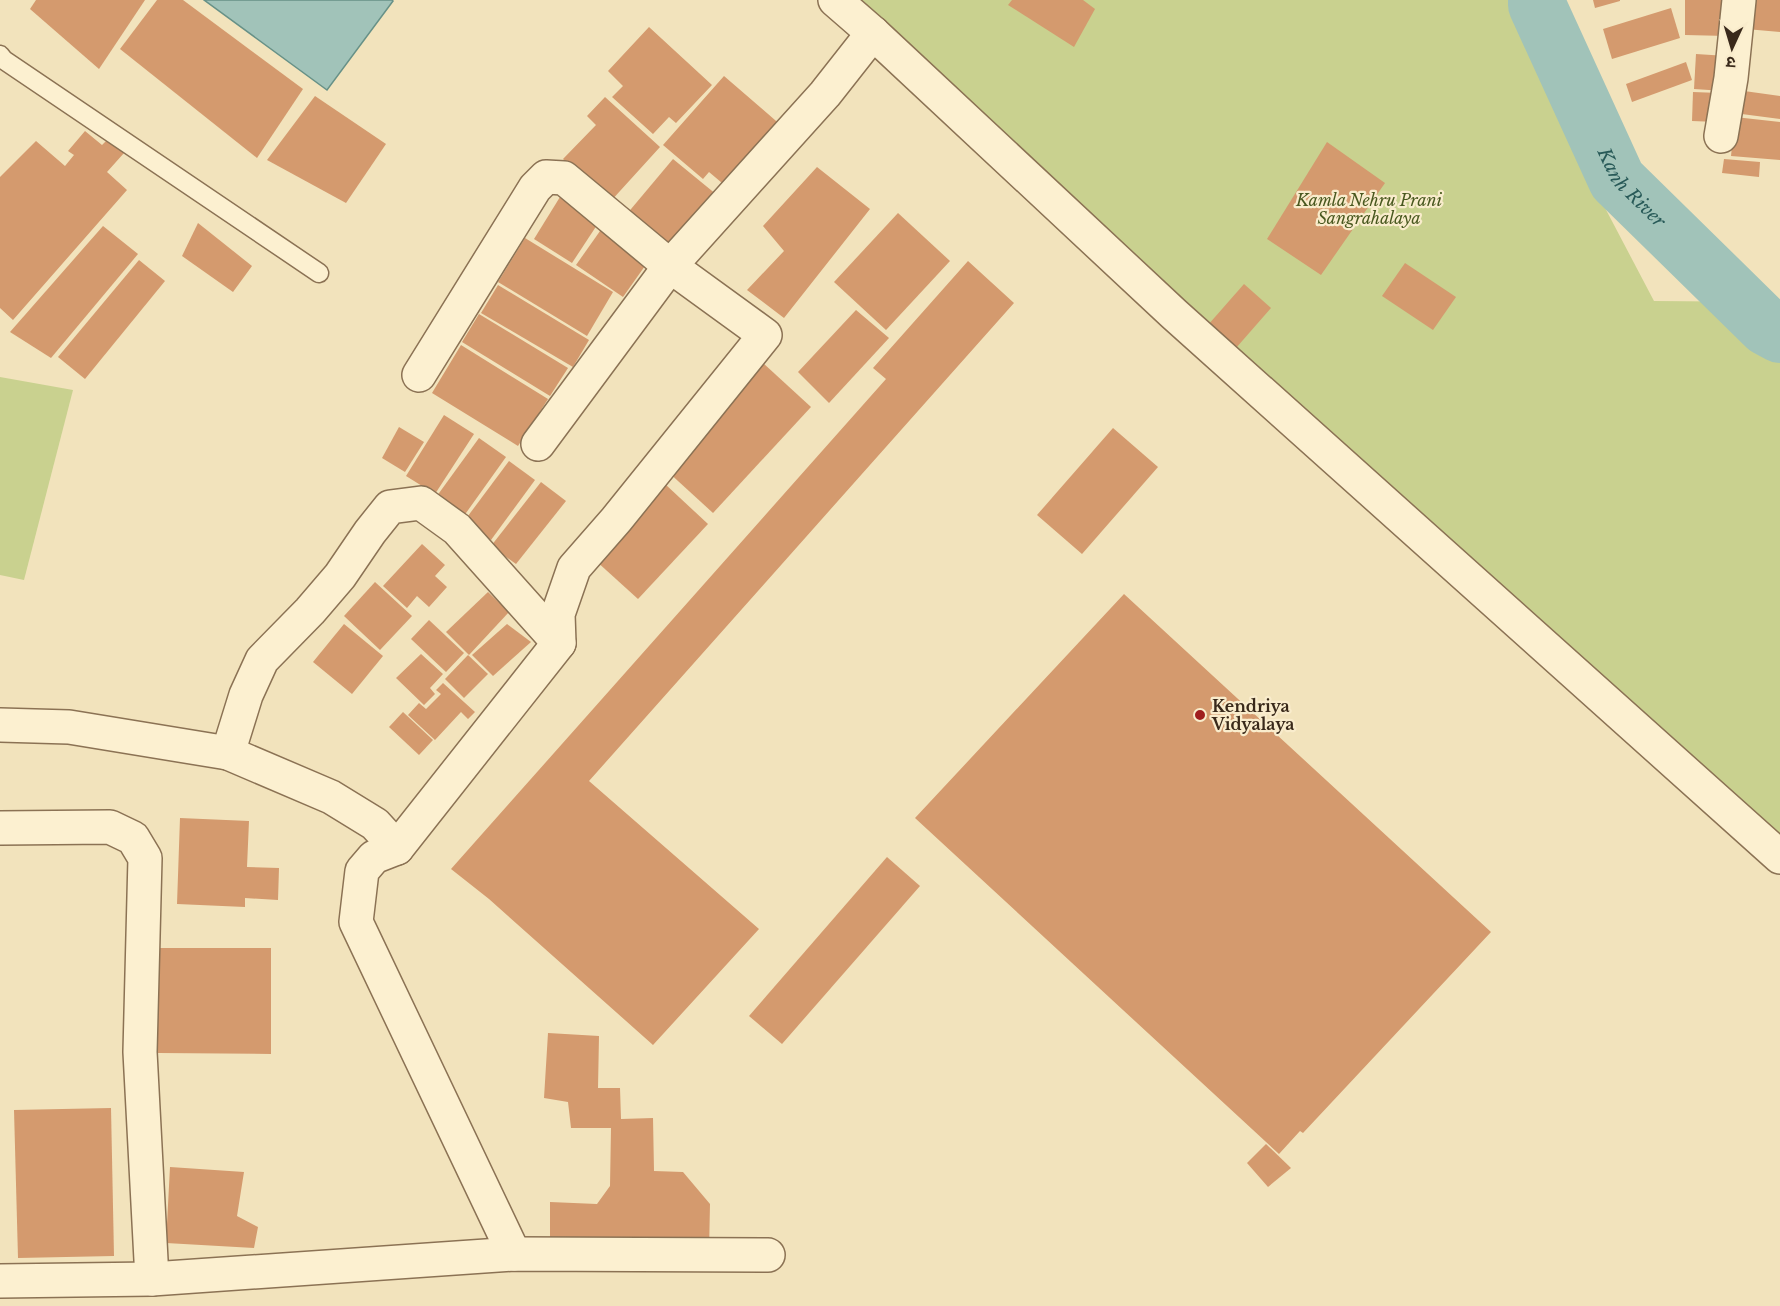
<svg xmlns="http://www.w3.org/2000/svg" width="1780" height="1306" font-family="'Libre Baskerville','Noto Sans Devanagari',serif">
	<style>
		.green { fill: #c9d18f }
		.water { fill: #a1c3b9; stroke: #679187; stroke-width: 1.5 }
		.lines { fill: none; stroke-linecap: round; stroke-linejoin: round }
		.river { stroke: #a1c3b9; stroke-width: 58 }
		.building { fill: #d49a6e }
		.service-casing { stroke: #8b7254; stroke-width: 21 }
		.minor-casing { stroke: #8b7254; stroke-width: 36 }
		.tertiary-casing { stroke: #8b7254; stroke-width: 36 }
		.service { stroke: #fcf0d0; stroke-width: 18 }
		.minor { stroke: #fcf0d0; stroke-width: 33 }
		.tertiary { stroke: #fcf0d0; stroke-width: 33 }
		.poi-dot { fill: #a01e1e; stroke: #f9eccc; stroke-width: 2 }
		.labels { text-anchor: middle; stroke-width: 4.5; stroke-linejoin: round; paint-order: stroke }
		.park-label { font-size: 16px; font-style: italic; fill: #49581f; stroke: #f9eccc }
		.poi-label { font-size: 16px; font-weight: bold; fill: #39291a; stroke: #f9eccc; text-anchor: start }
		.water-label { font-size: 18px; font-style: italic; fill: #285a58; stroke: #f9eccc }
	</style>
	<rect width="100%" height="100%" fill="#f2e3bc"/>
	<g class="green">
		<polygon points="835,0 1538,0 1563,128 1654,301 1780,302 1780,872"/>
		<polygon points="0,377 73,390 24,580 0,575"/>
	</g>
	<polygon class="water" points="204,0 392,0 393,1 327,90"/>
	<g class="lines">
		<path class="river" id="s1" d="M1537 0V5L1617 180 1767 327 1780 334"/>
	</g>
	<g class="building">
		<polygon points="36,0 145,0 99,69 30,9"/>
		<polygon points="157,0 183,0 303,89 257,158 120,49"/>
		<polygon points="1012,0 1083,0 1095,9 1074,47 1008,5"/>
		<polygon points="1593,0 1620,0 1620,1 1595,8"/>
		<polygon points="1685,0 1728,0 1727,36 1685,35"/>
		<polygon points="1749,0 1780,0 1780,32 1746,29"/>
		<polygon points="1671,8 1680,38 1612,59 1603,29"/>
		<polygon points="649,27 712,85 676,123 669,117 653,134 612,97 623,86 608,71"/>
		<polygon points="1696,54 1727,56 1724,91 1694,89"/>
		<polygon points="1686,62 1692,80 1632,102 1626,84"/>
		<polygon points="724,76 783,127 728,188 709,172 703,179 663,145"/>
		<polygon points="1737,90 1780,96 1780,119 1734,113"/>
		<polygon points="1693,92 1719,93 1717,122 1692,121"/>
		<polygon points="315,96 386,144 346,203 267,160"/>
		<polygon points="605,97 660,147 610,202 563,159 596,125 587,116"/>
		<polygon points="1735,117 1780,122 1780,160 1731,156"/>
		<polygon points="85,131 102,145 108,139 124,153 107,172 127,190 13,320 0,308 0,177 36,141 65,166 74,155 68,151"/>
		<polygon points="1327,142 1385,183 1321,275 1267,239"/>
		<polygon points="673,159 717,195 670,252 626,215"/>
		<polygon points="1724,159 1760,162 1759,177 1722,173"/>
		<polygon points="817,167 870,209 784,318 747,290 784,251 763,226"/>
		<polygon points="560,197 599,222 572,263 534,239"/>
		<polygon points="898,213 950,261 886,330 834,282"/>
		<polygon points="198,223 252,266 233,292 182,256"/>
		<polygon points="605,224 652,256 623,297 576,265"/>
		<polygon points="103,226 138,254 51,358 10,332"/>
		<polygon points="525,238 613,292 587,336 498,282"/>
		<polygon points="139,260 165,281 85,379 58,357"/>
		<polygon points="968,261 1014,303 589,781 759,929 653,1045 489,899 451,869 886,379 873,368"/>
		<polygon points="1405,263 1456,297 1433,330 1382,296"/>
		<polygon points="1244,284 1271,308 1236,348 1208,325"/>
		<polygon points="498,285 589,340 573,367 481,313"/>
		<polygon points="856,310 889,338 829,403 798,372"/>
		<polygon points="479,314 568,368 550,396 462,342"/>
		<polygon points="461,345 548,399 518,446 432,393"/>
		<polygon points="763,363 811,407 713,513 666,470"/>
		<polygon points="444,415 474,434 435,494 406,476"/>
		<polygon points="399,427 424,442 405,472 382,458"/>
		<polygon points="1113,428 1158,467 1082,554 1037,515"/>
		<polygon points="479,438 506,457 461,520 434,500"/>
		<polygon points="509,461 535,480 491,540 465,520"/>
		<polygon points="541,482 566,501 516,564 491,546"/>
		<polygon points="665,484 708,524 638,599 595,560"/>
		<polygon points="422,544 445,565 435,576 447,587 429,607 417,596 407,608 383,586"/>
		<polygon points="375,582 412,616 380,650 344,616"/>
		<polygon points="488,592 509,612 469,655 446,632"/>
		<polygon points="1124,594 1491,932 1303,1133 1300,1131 1279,1154 915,818"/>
		<polygon points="429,620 464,653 446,672 411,639"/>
		<polygon points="344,624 383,656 352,694 313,662"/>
		<polygon points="507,624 531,642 493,676 472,655"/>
		<polygon points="421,654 443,674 430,688 435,694 424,705 396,678"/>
		<polygon points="468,655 488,674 464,698 445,679"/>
		<polygon points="443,683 475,712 468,719 461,712 435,740 408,715 419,703 426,709 441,694 436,690"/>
		<polygon points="403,712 433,740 419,755 389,727"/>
		<polygon points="180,818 249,821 247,867 279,868 278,900 245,898 245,907 177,904"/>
		<polygon points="887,857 920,886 782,1044 749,1016"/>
		<polygon points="158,948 271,948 271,1054 158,1053"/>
		<polygon points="548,1033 599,1036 598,1088 620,1088 621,1119 653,1118 654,1171 683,1172 710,1204 709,1252 550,1250 550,1202 597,1204 610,1186 611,1128 571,1128 568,1102 544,1098"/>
		<polygon points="111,1108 114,1256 18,1258 14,1110"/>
		<polygon points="1266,1144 1291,1168 1268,1187 1247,1163"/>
		<polygon points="170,1167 244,1172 237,1216 258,1227 254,1248 166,1243"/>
	</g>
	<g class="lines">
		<defs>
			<polyline id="service" points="0,55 4,60 319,273"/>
			<g id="minor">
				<polyline points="1721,136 1731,78 1739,0"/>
				<polyline points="419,375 535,188 546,177 564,178 670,266 765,335 616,520 574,568 558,614 559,643 397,848 374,857 362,871 356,922 514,1254"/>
				<polyline points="538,444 670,266 825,94 873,33"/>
				<polyline points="0,725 69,727 228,753 246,695 262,660 310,611 340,576 370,532 390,507 421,503 457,529 559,643"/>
				<polyline points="228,753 331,797 375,824 397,848"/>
				<polyline points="0,828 110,827 133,838 145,858 140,1052 152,1279"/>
				<polyline points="0,1281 152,1279 514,1254 768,1255"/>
			</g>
			<polyline id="tertiary" points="835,0 873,33 1174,314 1780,857"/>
		</defs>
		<use href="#service" class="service-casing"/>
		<use href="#minor" class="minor-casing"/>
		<use href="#tertiary" class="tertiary-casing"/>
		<use href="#service" class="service"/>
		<use href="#minor" class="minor"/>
		<use href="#tertiary" class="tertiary"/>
	</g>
	<circle class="poi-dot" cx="1200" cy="715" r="6"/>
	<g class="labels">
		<g class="park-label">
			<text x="1369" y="206">Kamla Nehru Prani<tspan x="1369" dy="18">Sangrahalaya</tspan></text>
		</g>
		<g class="poi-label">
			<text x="1212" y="712">Kendriya<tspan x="1212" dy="18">Vidyalaya</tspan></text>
		</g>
		<g class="water-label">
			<text dy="6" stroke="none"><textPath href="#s1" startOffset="212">Kanh River</textPath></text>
		</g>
	</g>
	<g transform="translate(1732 48) rotate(184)" stroke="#f9eccc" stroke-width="4.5" paint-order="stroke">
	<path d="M0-4.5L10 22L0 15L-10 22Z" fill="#39291a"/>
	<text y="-9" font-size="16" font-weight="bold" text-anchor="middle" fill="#39291a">उ</text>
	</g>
</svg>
